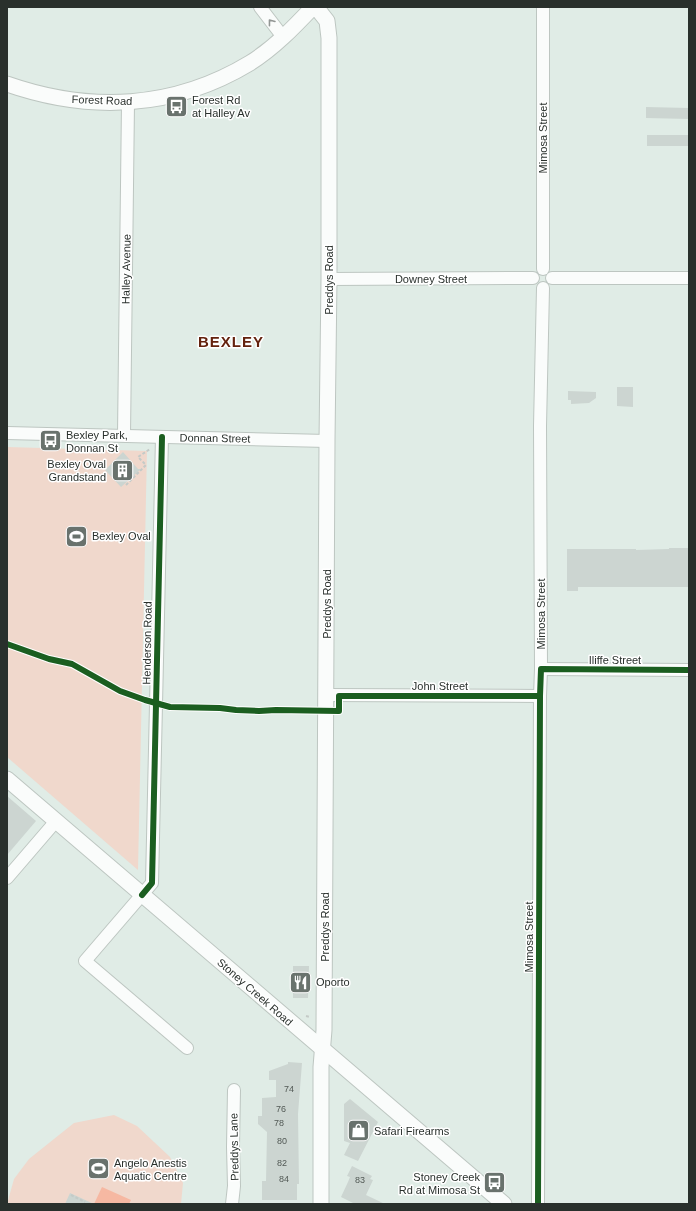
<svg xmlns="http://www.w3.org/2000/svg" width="696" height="1211" font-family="Helvetica,sans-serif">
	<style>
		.green { fill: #f0d8cc }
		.water { fill: #f6b8a2 }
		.building { fill: #ccd5d1 }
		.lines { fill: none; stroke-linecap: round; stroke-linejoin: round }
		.minor-casing { stroke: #bdc6c1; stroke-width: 14 }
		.major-casing { stroke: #bdc6c1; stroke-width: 17 }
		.path { stroke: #c4cac7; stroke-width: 2; stroke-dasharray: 3 2; stroke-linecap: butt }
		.minor { stroke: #fafcfb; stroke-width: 12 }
		.major { stroke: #fafcfb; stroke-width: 15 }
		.cycleway-casing { stroke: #fff; stroke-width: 8 }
		.cycleway { stroke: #1b5e20; stroke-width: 6 }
		.oneway { stroke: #929694 }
		.labels { text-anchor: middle; stroke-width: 3; stroke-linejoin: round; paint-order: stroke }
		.number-label { font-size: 9px; fill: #525955 }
		.street-label { font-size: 11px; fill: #29302c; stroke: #fff }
		.poi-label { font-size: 11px; fill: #29302c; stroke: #fff; text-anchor: start }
		.district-label { font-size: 15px; font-weight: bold; letter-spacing: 1px; fill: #64220e; stroke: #fff }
	</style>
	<rect width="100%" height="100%" fill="#e0ece6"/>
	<g class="green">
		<polygon points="7,447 147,451 138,870 7,757"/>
		<polygon points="114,1115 137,1126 170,1157 183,1183 181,1204 7,1204 14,1179 29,1159 74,1123"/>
	</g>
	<polygon class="water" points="102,1187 131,1200 129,1204 94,1204"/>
	<g class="building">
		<polygon points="646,107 689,108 689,119 646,118"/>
		<rect x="647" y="135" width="42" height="11"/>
		<polygon points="617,387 633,387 633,407 617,406"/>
		<polygon points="568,391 596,392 596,398 589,403 571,404 571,400 568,400"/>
		<polygon points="123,452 138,469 141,469 121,487 105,470"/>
		<polygon points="669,548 689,548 689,587 578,587 578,591 567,591 567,549 636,549 636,550 669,549"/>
		<polygon points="7,796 36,821 7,855"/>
		<polygon points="293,966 309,966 308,998 293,998"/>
		<polygon points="288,1062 302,1063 298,1114 299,1184 297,1184 297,1200 262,1200 262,1181 266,1181 267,1132 258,1124 258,1116 262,1116 262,1098 276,1097 276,1080 269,1080 269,1071 288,1064"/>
		<polygon points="350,1099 378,1122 358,1161 344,1155 350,1143 344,1141 344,1104"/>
		<polygon points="352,1166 372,1176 370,1179 373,1180 366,1195 385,1204 355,1204 341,1197 348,1182 350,1177 347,1176"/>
		<polygon points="70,1193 94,1204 65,1204"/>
	</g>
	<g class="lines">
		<defs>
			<g id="minor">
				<polyline points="260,7 283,37"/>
				<polyline points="543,7 543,269"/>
				<polyline points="552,278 689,278"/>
				<polyline points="329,279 533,278"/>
				<polyline points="7,433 327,441"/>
				<polyline points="124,435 128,103"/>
				<polyline points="162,437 152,883 85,961 187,1048"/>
				<polyline points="541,669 689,670"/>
				<polyline points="326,695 540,696"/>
				<polyline points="7,878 56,821"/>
				<polyline points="232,1204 234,1186 233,1147 234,1090"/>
				<polyline points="538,1204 540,696 541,669 540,426 543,288"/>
			</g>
			<g id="major">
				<polyline points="316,7 327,21 329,38 329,279 327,441 324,1030 321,1067 321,1204"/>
				<path d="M7 84C90 113 174 109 250 63 274 48 294 27 313 7"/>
				<polyline points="7,779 504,1204"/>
			</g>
		</defs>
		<use href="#minor" class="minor-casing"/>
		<use href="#major" class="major-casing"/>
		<g class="path">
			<polyline points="126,485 146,465 138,457 150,449"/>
			<polyline points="306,1016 310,1017"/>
			<polyline points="71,1195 85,1202"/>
		</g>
		<use href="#minor" class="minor"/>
		<use href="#major" class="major"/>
		<defs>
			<g id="cycleway">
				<polyline points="7,644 49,659 72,664 120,691 145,700 170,707 220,708 236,710 259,711 276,710 339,711 339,696 540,696"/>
				<polyline points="142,895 152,883 162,437"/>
				<polyline points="538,1204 540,696 541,669 689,670"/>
			</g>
		</defs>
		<use href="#cycleway" class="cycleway-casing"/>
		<use href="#cycleway" class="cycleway"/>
	</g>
	<defs><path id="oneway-chevron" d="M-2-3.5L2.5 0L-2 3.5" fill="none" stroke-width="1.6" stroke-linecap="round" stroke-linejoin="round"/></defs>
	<use class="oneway" href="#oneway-chevron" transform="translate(271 22) rotate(-128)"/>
	<defs>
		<symbol id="bus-square" viewBox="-11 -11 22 22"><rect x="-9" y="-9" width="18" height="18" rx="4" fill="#69726d" stroke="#fff"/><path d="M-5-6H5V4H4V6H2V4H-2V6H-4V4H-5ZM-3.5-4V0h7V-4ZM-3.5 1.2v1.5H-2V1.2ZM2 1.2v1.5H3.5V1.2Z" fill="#fff"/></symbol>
		<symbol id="building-square" viewBox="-11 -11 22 22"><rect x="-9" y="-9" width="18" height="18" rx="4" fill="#69726d" stroke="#fff"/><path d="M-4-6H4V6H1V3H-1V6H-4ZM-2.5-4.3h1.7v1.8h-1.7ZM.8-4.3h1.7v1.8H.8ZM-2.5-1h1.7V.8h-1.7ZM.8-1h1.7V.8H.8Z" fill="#fff"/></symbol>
		<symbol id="stadium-square" viewBox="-11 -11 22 22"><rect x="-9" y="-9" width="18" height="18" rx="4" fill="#69726d" stroke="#fff"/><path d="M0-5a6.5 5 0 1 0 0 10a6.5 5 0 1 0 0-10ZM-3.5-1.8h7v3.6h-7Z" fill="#fff"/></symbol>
		<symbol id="restaurant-square" viewBox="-11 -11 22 22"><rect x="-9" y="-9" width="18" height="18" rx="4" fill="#69726d" stroke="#fff"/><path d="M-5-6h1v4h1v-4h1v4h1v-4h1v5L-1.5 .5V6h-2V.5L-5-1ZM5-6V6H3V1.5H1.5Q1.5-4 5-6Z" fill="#fff"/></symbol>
		<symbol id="shop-square" viewBox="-11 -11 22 22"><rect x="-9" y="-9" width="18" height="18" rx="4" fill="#69726d" stroke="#fff"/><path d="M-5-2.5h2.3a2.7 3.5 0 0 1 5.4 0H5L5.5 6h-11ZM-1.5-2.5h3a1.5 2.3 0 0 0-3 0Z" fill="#fff"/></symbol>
	</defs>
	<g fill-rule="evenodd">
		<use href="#bus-square" x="164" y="94" width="25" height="25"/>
		<use href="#bus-square" x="38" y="428" width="25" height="25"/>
		<use href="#building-square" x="110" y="458" width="25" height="25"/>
		<use href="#stadium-square" x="64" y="524" width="25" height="25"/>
		<use href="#restaurant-square" x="288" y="970" width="25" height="25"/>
		<use href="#shop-square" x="346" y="1118" width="25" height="25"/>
		<use href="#stadium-square" x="86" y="1156" width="25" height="25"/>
		<use href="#bus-square" x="482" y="1170" width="25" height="25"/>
	</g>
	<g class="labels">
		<g class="number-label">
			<text x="289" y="1092">74</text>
			<text x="281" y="1112">76</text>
			<text x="279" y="1126">78</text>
			<text x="282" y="1144">80</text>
			<text x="282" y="1166">82</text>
			<text x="284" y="1182">84</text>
			<text x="360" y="1183">83</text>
		</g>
		<g class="street-label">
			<text transform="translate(102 100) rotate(2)" y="4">Forest Road</text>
			<text transform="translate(543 138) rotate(-90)" y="4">Mimosa Street</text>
			<text transform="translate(126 269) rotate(-89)" y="4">Halley Avenue</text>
			<text x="431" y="283">Downey Street</text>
			<text transform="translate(329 280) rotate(-90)" y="4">Preddys Road</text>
			<text transform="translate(215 438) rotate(1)" y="4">Donnan Street</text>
			<text transform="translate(327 604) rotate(-90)" y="4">Preddys Road</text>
			<text transform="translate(541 614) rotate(-90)" y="4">Mimosa Street</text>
			<text transform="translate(147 643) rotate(-89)" y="4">Henderson Road</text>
			<text x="615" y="664">Iliffe Street</text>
			<text x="440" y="690">John Street</text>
			<text transform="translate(325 927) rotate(-90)" y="4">Preddys Road</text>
			<text transform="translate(529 937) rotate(-90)" y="4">Mimosa Street</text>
			<text transform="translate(255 992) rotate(41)" y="4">Stoney Creek Road</text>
			<text transform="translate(234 1147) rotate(-91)" y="4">Preddys Lane</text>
		</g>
		<g class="poi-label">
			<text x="192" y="104">Forest Rd<tspan x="192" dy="13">at Halley Av</tspan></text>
			<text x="66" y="439">Bexley Park,<tspan x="66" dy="13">Donnan St</tspan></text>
			<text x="106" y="468" text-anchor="end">Bexley Oval<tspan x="106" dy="13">Grandstand</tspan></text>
			<text x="92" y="540">Bexley Oval</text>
			<text x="316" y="986">Oporto</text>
			<text x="374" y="1135">Safari Firearms</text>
			<text x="114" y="1167">Angelo Anestis<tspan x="114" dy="13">Aquatic Centre</tspan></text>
			<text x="480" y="1181" text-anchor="end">Stoney Creek<tspan x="480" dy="13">Rd at Mimosa St</tspan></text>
		</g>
		<g class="district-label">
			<text x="231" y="347">BEXLEY</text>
		</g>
	</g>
	<rect width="696" height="1211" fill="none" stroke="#29302c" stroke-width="16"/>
</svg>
